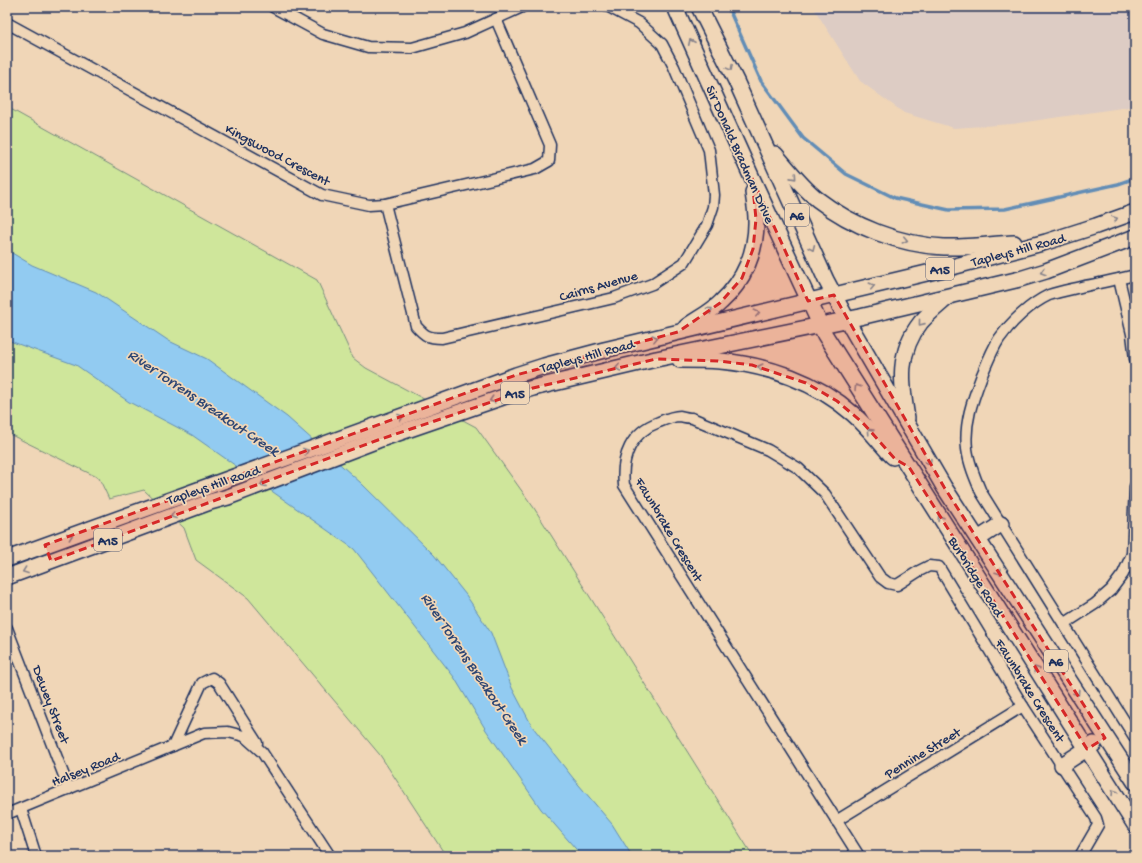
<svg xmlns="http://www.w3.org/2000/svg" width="1142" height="863" font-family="'Gochi Hand',sans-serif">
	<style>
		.built { fill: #ddccc4 }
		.green { fill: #cfe69b; stroke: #758a7c }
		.water { fill: #92cbf1; stroke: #628db6 }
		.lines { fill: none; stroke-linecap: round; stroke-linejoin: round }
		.stream { stroke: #628db6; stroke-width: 3.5 }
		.minor-casing { stroke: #1b2f5e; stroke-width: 13 }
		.primary-casing { stroke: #1b2f5e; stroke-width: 18 }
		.minor { stroke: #f0d6b7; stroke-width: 10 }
		.primary { stroke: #f0d6b7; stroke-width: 15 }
		.oneway { stroke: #86828a }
		.marked { fill: #d62828; fill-opacity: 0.2; stroke: #d62828; stroke-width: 3; stroke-dasharray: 8 5; stroke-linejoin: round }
		.labels { text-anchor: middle; stroke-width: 3.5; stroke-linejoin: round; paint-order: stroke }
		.shield { fill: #f0d6b7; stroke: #5b6179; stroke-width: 1 }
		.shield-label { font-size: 13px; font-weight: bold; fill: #1b2f5e }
		.street-label { font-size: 14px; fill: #1b2f5e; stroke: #f0d6b7 }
		.water-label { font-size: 15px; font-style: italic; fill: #2d4674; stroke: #f0d6b7 }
	</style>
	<rect width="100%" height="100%" fill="#f0d6b7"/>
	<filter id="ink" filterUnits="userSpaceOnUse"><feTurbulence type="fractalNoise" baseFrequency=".025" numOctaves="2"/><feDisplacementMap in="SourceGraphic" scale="8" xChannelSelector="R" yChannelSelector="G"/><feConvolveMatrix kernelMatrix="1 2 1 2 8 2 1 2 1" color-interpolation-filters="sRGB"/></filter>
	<g filter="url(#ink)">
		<polygon class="built" points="813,7 1135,7 1135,106 1012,124 954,128 904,113 860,81"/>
		<polygon class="green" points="7,107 317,280 353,358 366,368 476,427 534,508 753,856 446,856 380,755 248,598 196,560 184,528 144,490 109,499 99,478 7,433"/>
		<polygon class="water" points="7,250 32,265 96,292 169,341 207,359 287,417 361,483 434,555 466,595 491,633 512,688 532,726 573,778 612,824 632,856 582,856 541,809 486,730 454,677 354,549 192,435 129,402 76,365 7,340"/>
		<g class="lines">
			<polyline class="stream" points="728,7 761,81 803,138 846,174 895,198 949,210 1005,209 1118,184 1135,178"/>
			<defs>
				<g id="minor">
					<polyline points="273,7 323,34 368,47 412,48 465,33 522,7"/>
					<polyline points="7,23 322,195 369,205 385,204 535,169 549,161 550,145 496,19"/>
					<path d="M385 204 416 326C425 336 428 338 442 338L614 298 652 284 684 263 707 225 713 207 714 195 709 150 674 67 662 44 639 23 609 7"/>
					<path d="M1135 275C1118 279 1101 283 1085 286 1073 289 1060 291 1049 295 1030 304 1011 322 999 339 992 350 987 363 982 375 973 399 964 422 967 449 969 464 975 478 981 492L1135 738"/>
					<polyline points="1119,279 1132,334 1135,359"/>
					<polyline points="1064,624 1095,604 1111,590 1123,574 1132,554 1135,486"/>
					<polyline points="7,628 69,789"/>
					<polyline points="173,746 202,683 212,678 219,683 257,743"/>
					<polyline points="21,809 36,856"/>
					<polyline points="7,814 204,733 228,732 244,736 262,752 330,856"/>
					<polyline points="836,821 1023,706"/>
					<path d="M859 856 624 485C621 457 631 432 659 422 666 419 673 416 680 416 684 417 688 418 692 418L768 450 798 468 825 494 880 577 888 583 897 585 919 571 929 566 939 567 1023 706 1096 818 1098 825 1080 856"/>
				</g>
				<g id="primary">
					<polyline points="675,7 752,178 825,335 1135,825"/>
					<polyline points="699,7 736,81 826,280 852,329 944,487 1135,782"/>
					<path d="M775 154C788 169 801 186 817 199 852 226 900 245 944 247 968 248 991 244 1014 243"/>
					<path d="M686 327C697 319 711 312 721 302 744 281 757 251 756 219 756 210 754 201 753 192"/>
					<path d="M680 360C693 360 707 360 720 361 768 365 817 382 853 414 868 427 880 443 893 457"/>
					<path d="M907 418C901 383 897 352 921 322 929 313 939 305 948 297"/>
					<polyline points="978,539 1001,524"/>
					<polyline points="7,559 516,375 544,366 604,350 952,267 1046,242 1096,226 1135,212"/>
					<polyline points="7,577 210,502 228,497 378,440 503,397 533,388 656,359 860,317 1020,279 1046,271 1135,237"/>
					<polyline points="1062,765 1094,744"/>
				</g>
			</defs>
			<use href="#minor" class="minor-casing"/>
			<use href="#primary" class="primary-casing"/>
			<use href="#minor" class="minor"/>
			<use href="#primary" class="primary"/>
		</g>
		<defs><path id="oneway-chevron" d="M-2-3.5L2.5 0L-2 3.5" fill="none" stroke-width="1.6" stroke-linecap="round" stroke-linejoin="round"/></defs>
		<g class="oneway">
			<use href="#oneway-chevron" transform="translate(691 42) rotate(-115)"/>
			<use href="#oneway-chevron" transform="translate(730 68) rotate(62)"/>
			<use href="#oneway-chevron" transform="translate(794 177) rotate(48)"/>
			<use href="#oneway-chevron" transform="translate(1115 219) rotate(-20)"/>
			<use href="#oneway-chevron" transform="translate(905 240) rotate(13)"/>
			<use href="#oneway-chevron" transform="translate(812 248) rotate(66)"/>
			<use href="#oneway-chevron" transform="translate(1043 272) rotate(163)"/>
			<use href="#oneway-chevron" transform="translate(872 286) rotate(-13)"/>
			<use href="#oneway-chevron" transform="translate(710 310) rotate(-34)"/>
			<use href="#oneway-chevron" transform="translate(757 313) rotate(-13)"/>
			<use href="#oneway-chevron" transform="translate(921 323) rotate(129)"/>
			<use href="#oneway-chevron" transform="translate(655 338) rotate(-14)"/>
			<use href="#oneway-chevron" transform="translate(760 367) rotate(-166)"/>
			<use href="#oneway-chevron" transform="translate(618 368) rotate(167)"/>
			<use href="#oneway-chevron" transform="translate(857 387) rotate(-122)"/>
			<use href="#oneway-chevron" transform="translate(492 400) rotate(162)"/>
			<use href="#oneway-chevron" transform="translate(401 417) rotate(-20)"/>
			<use href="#oneway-chevron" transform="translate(870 431) rotate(-133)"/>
			<use href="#oneway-chevron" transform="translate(306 451) rotate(-20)"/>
			<use href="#oneway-chevron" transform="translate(929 462) rotate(59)"/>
			<use href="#oneway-chevron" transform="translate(263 484) rotate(159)"/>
			<use href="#oneway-chevron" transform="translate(173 516) rotate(160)"/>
			<use href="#oneway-chevron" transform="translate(940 518) rotate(-122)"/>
			<use href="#oneway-chevron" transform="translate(70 536) rotate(-20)"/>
			<use href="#oneway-chevron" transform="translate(25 571) rotate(160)"/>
			<use href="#oneway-chevron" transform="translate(999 572) rotate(57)"/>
			<use href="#oneway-chevron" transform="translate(1036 669) rotate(-123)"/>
			<use href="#oneway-chevron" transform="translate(1077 693) rotate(57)"/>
			<use href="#oneway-chevron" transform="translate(1114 792) rotate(-122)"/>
		</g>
	</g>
	<path class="marked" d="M752 178 808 301 834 295 944 487 1105 738 1087 749 909 467 895 459 863 423 837 401 806 383 752 365 718 361 656 359 533 388 378 440 51 561 45 545 516 375 678 332 720 303 742 278 753 249 756 219Z"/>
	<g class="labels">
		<g class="shield">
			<rect x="785" y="204" width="24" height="22" rx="3"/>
			<rect x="926" y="258" width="28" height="22" rx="3"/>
			<rect x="501" y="382" width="28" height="22" rx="3"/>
			<rect x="94" y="529" width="28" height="22" rx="3"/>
			<rect x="1044" y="650" width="24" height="22" rx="3"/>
		</g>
		<g class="shield-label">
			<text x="797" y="220">A6</text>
			<text x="940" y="274">A15</text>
			<text x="515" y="398">A15</text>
			<text x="108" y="545">A15</text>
			<text x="1056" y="666">A6</text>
		</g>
		<g class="street-label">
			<text transform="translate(278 154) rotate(28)" y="5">Kingswood Crescent</text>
			<text transform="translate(741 154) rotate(66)" y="5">Sir Donald Bradman Drive</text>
			<text transform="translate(1018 249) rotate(-15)" y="5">Tapleys Hill Road</text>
			<text transform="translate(598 285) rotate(-16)" y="5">Cairns Avenue</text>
			<text transform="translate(587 355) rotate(-15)" y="5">Tapleys Hill Road</text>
			<text transform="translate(213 484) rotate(-19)" y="5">Tapleys Hill Road</text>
			<text transform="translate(670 529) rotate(59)" y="5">Fawnbrake Crescent</text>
			<text transform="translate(977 576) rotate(58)" y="5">Burbridge Road</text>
			<text transform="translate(1031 690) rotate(58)" y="5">Fawnbrake Crescent</text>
			<text transform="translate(52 704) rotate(69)" y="5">Dewey Street</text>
			<text transform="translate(922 752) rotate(-31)" y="5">Pennine Street</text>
			<text transform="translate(85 768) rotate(-22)" y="5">Halsey Road</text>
		</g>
		<g class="water-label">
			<text transform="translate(204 402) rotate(34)" y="5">River Torrens Breakout Creek</text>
			<text transform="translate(475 668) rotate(56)" y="5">River Torrens Breakout Creek</text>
		</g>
	</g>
	<rect width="1142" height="863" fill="none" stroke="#f0d6b7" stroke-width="24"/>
	<rect x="12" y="12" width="1118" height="839" fill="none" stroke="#1b2f5e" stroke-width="1.5" filter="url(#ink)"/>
</svg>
